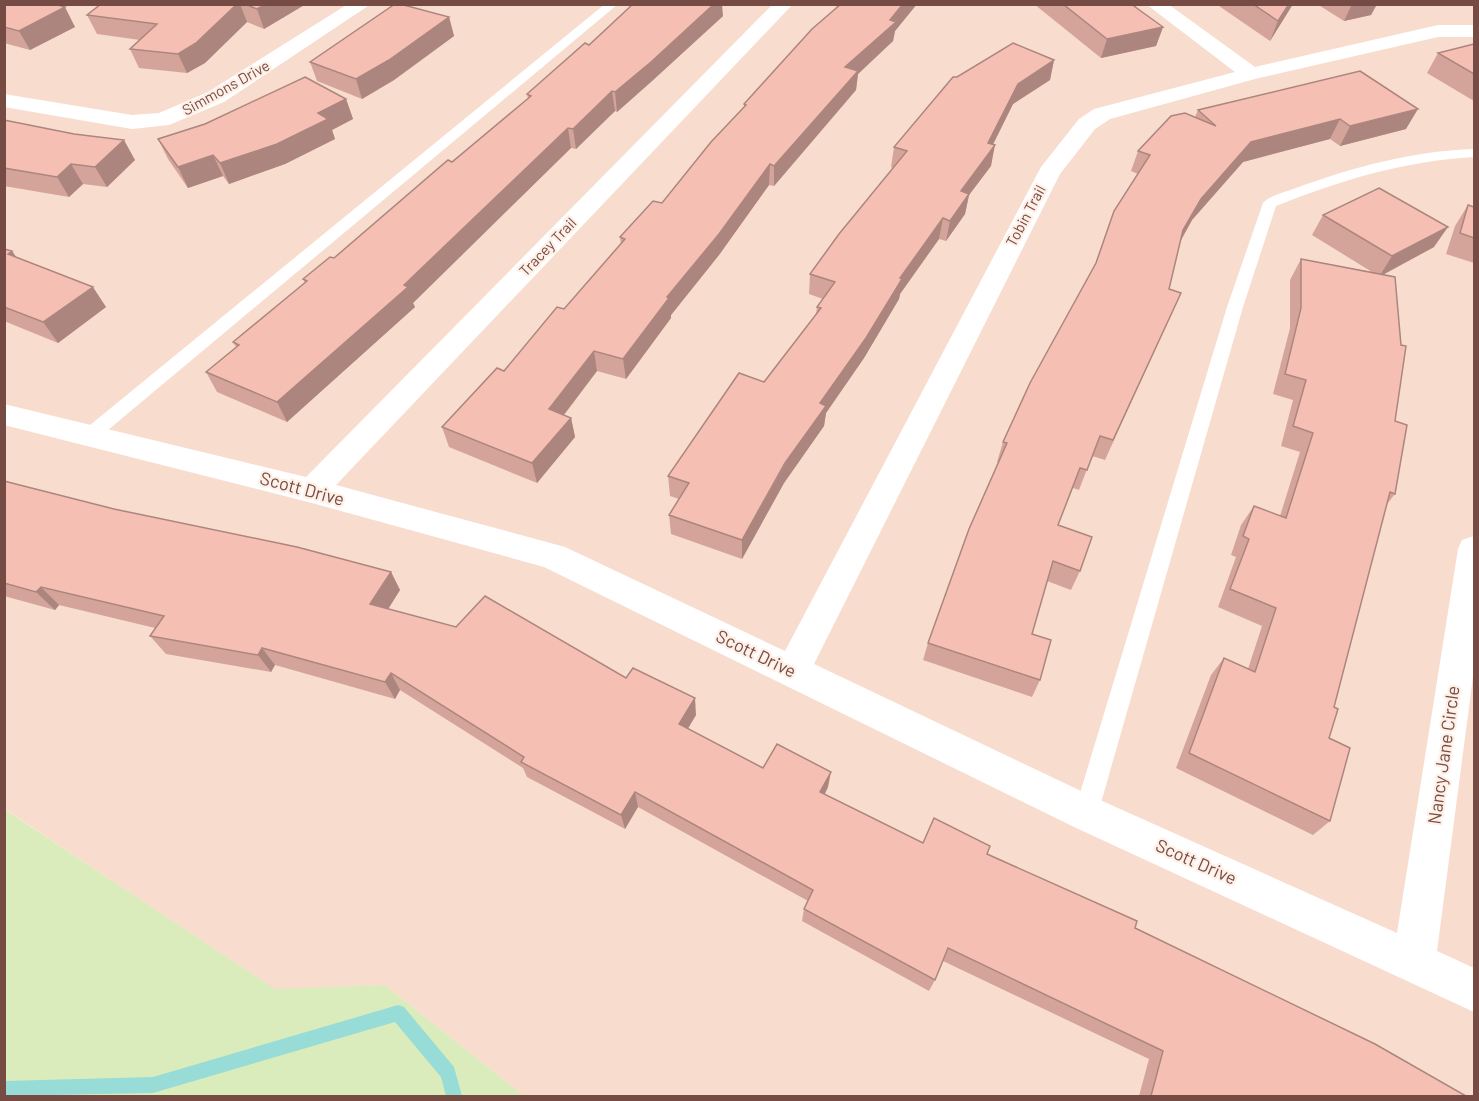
<svg xmlns="http://www.w3.org/2000/svg" width="1479" height="1101" font-family="Barlow,sans-serif">
	<style>
		.residential { fill: #f8ddcf }
		.green { fill: #dbecbc }
		.lines { fill: none; stroke-linecap: round; stroke-linejoin: round }
		.stream { fill: #97dcd6; fill-rule: evenodd }
		.service { fill: #fff; fill-rule: evenodd }
		.minor { fill: #fff; fill-rule: evenodd }
		.wall { fill: #d4a49b }
		.shaded-wall { fill: #ac867e }
		.building { fill: #f6bfb4; stroke: #ac867e; stroke-width: 1.5 }
		.labels { text-anchor: middle; stroke-width: 4.5; stroke-linejoin: round; paint-order: stroke }
		.far-street-label { font-size: 15px; fill: #764b44; stroke: #fff0e7 }
		.street-label { font-size: 18px; fill: #764b44; stroke: #fff0e7 }
	</style>
	<rect width="100%" height="100%" fill="#feebde"/>
	<polygon class="residential" points="4,5 1474,5 1474,1096 524,1096 385,985 275,990 5,809"/>
	<polygon class="green" points="4,809 275,989 385,985 524,1096 5,1096"/>
	<g class="lines">
		<polygon class="stream" points="398,1005 404,1007 454,1067 462,1096 446,1096 441,1077 395,1022 153,1093 4,1096 4,1081 153,1077"/>
		<g class="service">
			<polygon points="605,4 618,4 96,440 84,440 81,435 84,430"/>
			<path d="M1474 149V157C1404 161 1341 180 1276 206L1243 307 1098 813 1094 821 1086 824 1078 821 1074 813 1227 307 1263 203C1270 195 1286 192 1296 188 1354 167 1412 151 1474 149Z"/>
		</g>
		<g class="minor">
			<polygon points="348,4 371,4 224,102 169,125 132,129 4,107 4,94 132,115 159,113 208,92"/>
			<polygon points="773,4 793,4 336,485 565,547 785,651 1041,167 1079,119 1094,109 1235,72 1146,4 1168,4 1255,67 1438,25 1474,25 1474,37 1438,37 1255,79 1110,119 1095,129 1060,174 814,664 1100,800 1397,933 1458,549 1462,540 1474,536 1474,669 1437,951 1474,968 1474,1012 1072,826 544,567 312,503 4,425 4,404 306,477"/>
		</g>
	</g>
	<g class="wall">
		<polygon points="4,4 75,27 30,50 4,43"/>
		<polygon points="101,4 306,4 264,29 247,22 205,63 187,73 139,68 130,49 140,40 97,34 87,15"/>
		<polygon points="837,4 917,4 895,31 893,41 858,74 856,90 774,186 769,185 719,255 671,315 671,318 626,379 597,371 564,415 571,418 575,437 537,483 449,447 442,427 504,371 564,309 621,244 620,237 662,203 744,108 744,104 836,9"/>
		<polygon points="1034,4 1131,4 1163,27 1156,46 1101,58"/>
		<polygon points="1220,4 1293,4 1270,41 1219,6"/>
		<polygon points="1317,4 1377,4 1371,15 1344,21"/>
		<polygon points="723,16 652,81 617,112 615,111 576,149 571,148 413,303 415,307 287,422 217,392 206,372 236,347 233,342 305,283 303,279 334,258 528,99 527,94 589,45"/>
		<polygon points="449,17 454,36 394,80 362,99 317,81 310,62"/>
		<polygon points="1474,44 1474,101 1427,73 1438,53"/>
		<polygon points="1054,60 1050,80 1013,104 993,145 991,166 969,195 965,214 946,241 939,239 900,294 899,299 864,358 826,413 824,426 784,483 742,559 671,534 669,515 679,499 670,496 668,476 764,382 816,315 817,307 823,299 809,294 810,274 893,168 891,167 894,147 957,77"/>
		<polygon points="1360,71 1406,129 1340,146 1330,139 1243,162 1192,220 1181,240 1169,289 1181,293 1105,460 1092,456 1079,490 1073,488 1058,525 1080,571 1071,590 1047,581 1032,634 1040,680 1032,697 923,660 928,643 998,462 997,462 1003,442 1096,263 1138,174 1131,171 1138,151 1195,117 1198,110"/>
		<polygon points="346,99 353,119 332,130 335,139 285,164 229,184 223,176 188,188 168,159 158,139"/>
		<polygon points="4,120 135,160 107,187 83,184 69,197 4,186"/>
		<polygon points="1468,205 1474,207 1474,263 1446,254 1455,226"/>
		<polygon points="1323,215 1434,247 1383,274 1395,421 1395,494 1387,504 1334,707 1329,738 1330,821 1313,835 1176,768 1211,675 1224,658 1248,669 1262,626 1218,607 1236,557 1231,555 1241,525 1254,506 1280,516 1300,452 1281,446 1293,400 1273,394 1290,328 1290,280 1301,259 1372,272 1312,235"/>
		<polygon points="4,249 12,251 16,257 106,307 58,343 4,321"/>
		<polygon points="4,481 114,509 391,572 400,590 388,609 626,678 696,715 688,729 763,768 828,787 825,794 923,843 987,854 1135,928 1466,1096 1139,1096 1149,1059 943,961 935,980 929,991 802,921 804,909 808,901 638,807 625,829 527,777 523,768 400,690 395,699 275,665 271,672 166,654 150,636 155,628 59,605 55,610 4,596"/>
	</g>
	<g class="shaded-wall">
		<polygon points="237,4 240,4 247,22 205,63 187,73 178,54"/>
		<polygon points="266,4 306,4 264,29 257,9"/>
		<polygon points="711,4 722,4 723,16 652,81 617,112 615,92"/>
		<polygon points="903,4 917,4 895,31 893,41 858,74 856,90 774,186 774,166 845,67"/>
		<polygon points="1289,4 1293,4 1270,41 1278,21"/>
		<polygon points="1352,4 1377,4 1371,15 1344,21"/>
		<polygon points="65,7 75,27 30,50 19,31"/>
		<polygon points="449,17 454,36 394,80 362,99 356,79"/>
		<polygon points="1163,27 1156,46 1101,58 1107,39"/>
		<polygon points="1054,60 1050,80 1013,104 987,156 995,145 991,166 969,195 965,214 946,241 950,221 961,191 1018,84"/>
		<polygon points="612,91 615,111 576,149 573,129"/>
		<polygon points="346,99 353,119 332,130 335,139 285,164 229,184 220,163"/>
		<polygon points="1418,109 1406,129 1340,146 1350,126"/>
		<polygon points="1340,119 1330,139 1243,162 1192,220 1175,251 1183,230 1201,199 1251,142"/>
		<polygon points="568,128 571,148 413,303 415,307 287,422 277,402 404,285"/>
		<polygon points="124,140 135,160 107,187 95,167"/>
		<polygon points="213,155 223,176 188,188 178,167"/>
		<polygon points="71,164 83,184 69,197 57,177"/>
		<polygon points="770,164 769,185 719,255 671,315 671,318 626,379 623,359 667,297"/>
		<polygon points="943,218 939,239 900,294 899,299 864,358 826,413 824,426 784,483 742,559 742,540 820,403 900,278"/>
		<polygon points="1448,227 1434,247 1379,277 1392,256"/>
		<polygon points="12,251 26,271 8,254"/>
		<polygon points="93,287 106,307 58,343 43,322"/>
		<polygon points="594,351 597,371 553,429 549,409"/>
		<polygon points="571,418 575,437 537,483 532,463"/>
		<polygon points="391,572 400,590 380,622 370,604"/>
		<polygon points="41,587 59,605 55,610 36,592"/>
		<polygon points="262,648 275,665 271,672 258,655"/>
		<polygon points="391,673 400,690 395,699 385,682"/>
		<polygon points="695,698 696,715 680,741 679,724"/>
		<polygon points="831,772 828,787 818,807 820,792"/>
		<polygon points="635,792 638,807 625,829 621,815"/>
	</g>
	<g class="building">
		<polygon points="4,4 55,4 65,7 19,31 4,27"/>
		<polygon points="101,4 237,4 196,43 178,54 130,49 157,24 87,15"/>
		<polygon points="245,4 266,4 257,9"/>
		<polygon points="395,4 400,4 449,17 389,60 356,79 310,62"/>
		<polygon points="633,4 714,4 651,62 615,92 612,91 573,129 568,128 404,285 408,287 277,402 206,372 239,345 233,342 307,281 303,279 330,257 334,258 448,160 452,162 531,96 527,94 585,43 589,45"/>
		<polygon points="841,4 903,4 890,20 896,22 845,67 858,71 774,166 770,164 719,234 667,297 669,298 623,359 594,351 549,409 571,418 532,463 442,427 497,368 504,371 557,307 564,309 625,239 620,237 653,201 662,203 711,142 746,105 744,104 812,29"/>
		<polygon points="1063,4 1131,4 1163,27 1107,39"/>
		<polygon points="1253,4 1289,4 1278,21"/>
		<polygon points="1013,43 1054,60 1018,84 988,143 995,145 961,191 969,194 950,221 943,218 900,278 902,279 866,338 820,403 826,406 785,463 742,540 669,515 689,483 668,476 739,373 764,382 821,308 817,307 835,282 810,274 839,234 907,151 894,147 953,77 957,77"/>
		<polygon points="1474,44 1474,74 1438,53"/>
		<polygon points="1360,71 1418,109 1350,126 1340,119 1251,142 1201,199 1183,230 1169,289 1181,293 1113,440 1100,436 1087,470 1080,468 1058,525 1092,537 1080,571 1053,561 1032,634 1051,640 1040,680 928,643 969,529 1007,443 1003,442 1030,383 1096,263 1114,211 1150,155 1138,151 1171,116 1185,113 1216,126 1198,110"/>
		<polygon points="305,77 346,99 318,113 328,119 277,144 220,163 213,155 178,167 158,139 205,124"/>
		<polygon points="4,120 74,134 124,140 95,167 71,164 57,177 4,168"/>
		<polygon points="1379,188 1448,227 1392,256 1323,215"/>
		<polygon points="1468,205 1474,207 1474,238 1460,233"/>
		<polygon points="4,249 12,251 8,254 93,287 43,322 4,307"/>
		<polygon points="1301,259 1395,277 1401,345 1406,346 1395,421 1407,425 1395,494 1390,492 1334,707 1338,709 1329,738 1350,748 1330,821 1189,753 1224,658 1255,672 1276,608 1230,589 1249,539 1243,536 1254,506 1286,518 1313,433 1293,426 1306,380 1285,374 1301,308"/>
		<polygon points="4,481 114,509 297,547 391,572 370,604 456,627 485,596 626,678 633,668 695,698 679,724 763,768 777,744 831,772 820,792 923,843 934,818 990,846 987,854 1137,921 1135,928 1375,1044 1466,1096 1151,1096 1163,1051 948,948 935,980 804,909 813,890 635,792 621,815 521,762 524,757 391,673 385,682 262,648 258,655 150,636 164,616 41,587 36,592 4,583"/>
	</g>
	<g class="labels">
		<g class="far-street-label">
			<text transform="translate(226 88) rotate(-29)" y="5">Simmons Drive</text>
			<text transform="translate(1026 216) rotate(-62)" y="5">Tobin Trail</text>
			<text transform="translate(548 247) rotate(-46)" y="5">Tracey Trail</text>
		</g>
		<g class="street-label">
			<text transform="translate(302 489) rotate(15)" y="6">Scott Drive</text>
			<text transform="translate(756 654) rotate(26)" y="6">Scott Drive</text>
			<text transform="translate(1444 755) rotate(-82)" y="6">Nancy Jane Circle</text>
			<text transform="translate(1196 862) rotate(24)" y="6">Scott Drive</text>
		</g>
	</g>
	<rect width="1479" height="1101" fill="none" stroke="#764b44" stroke-width="12"/>
</svg>
